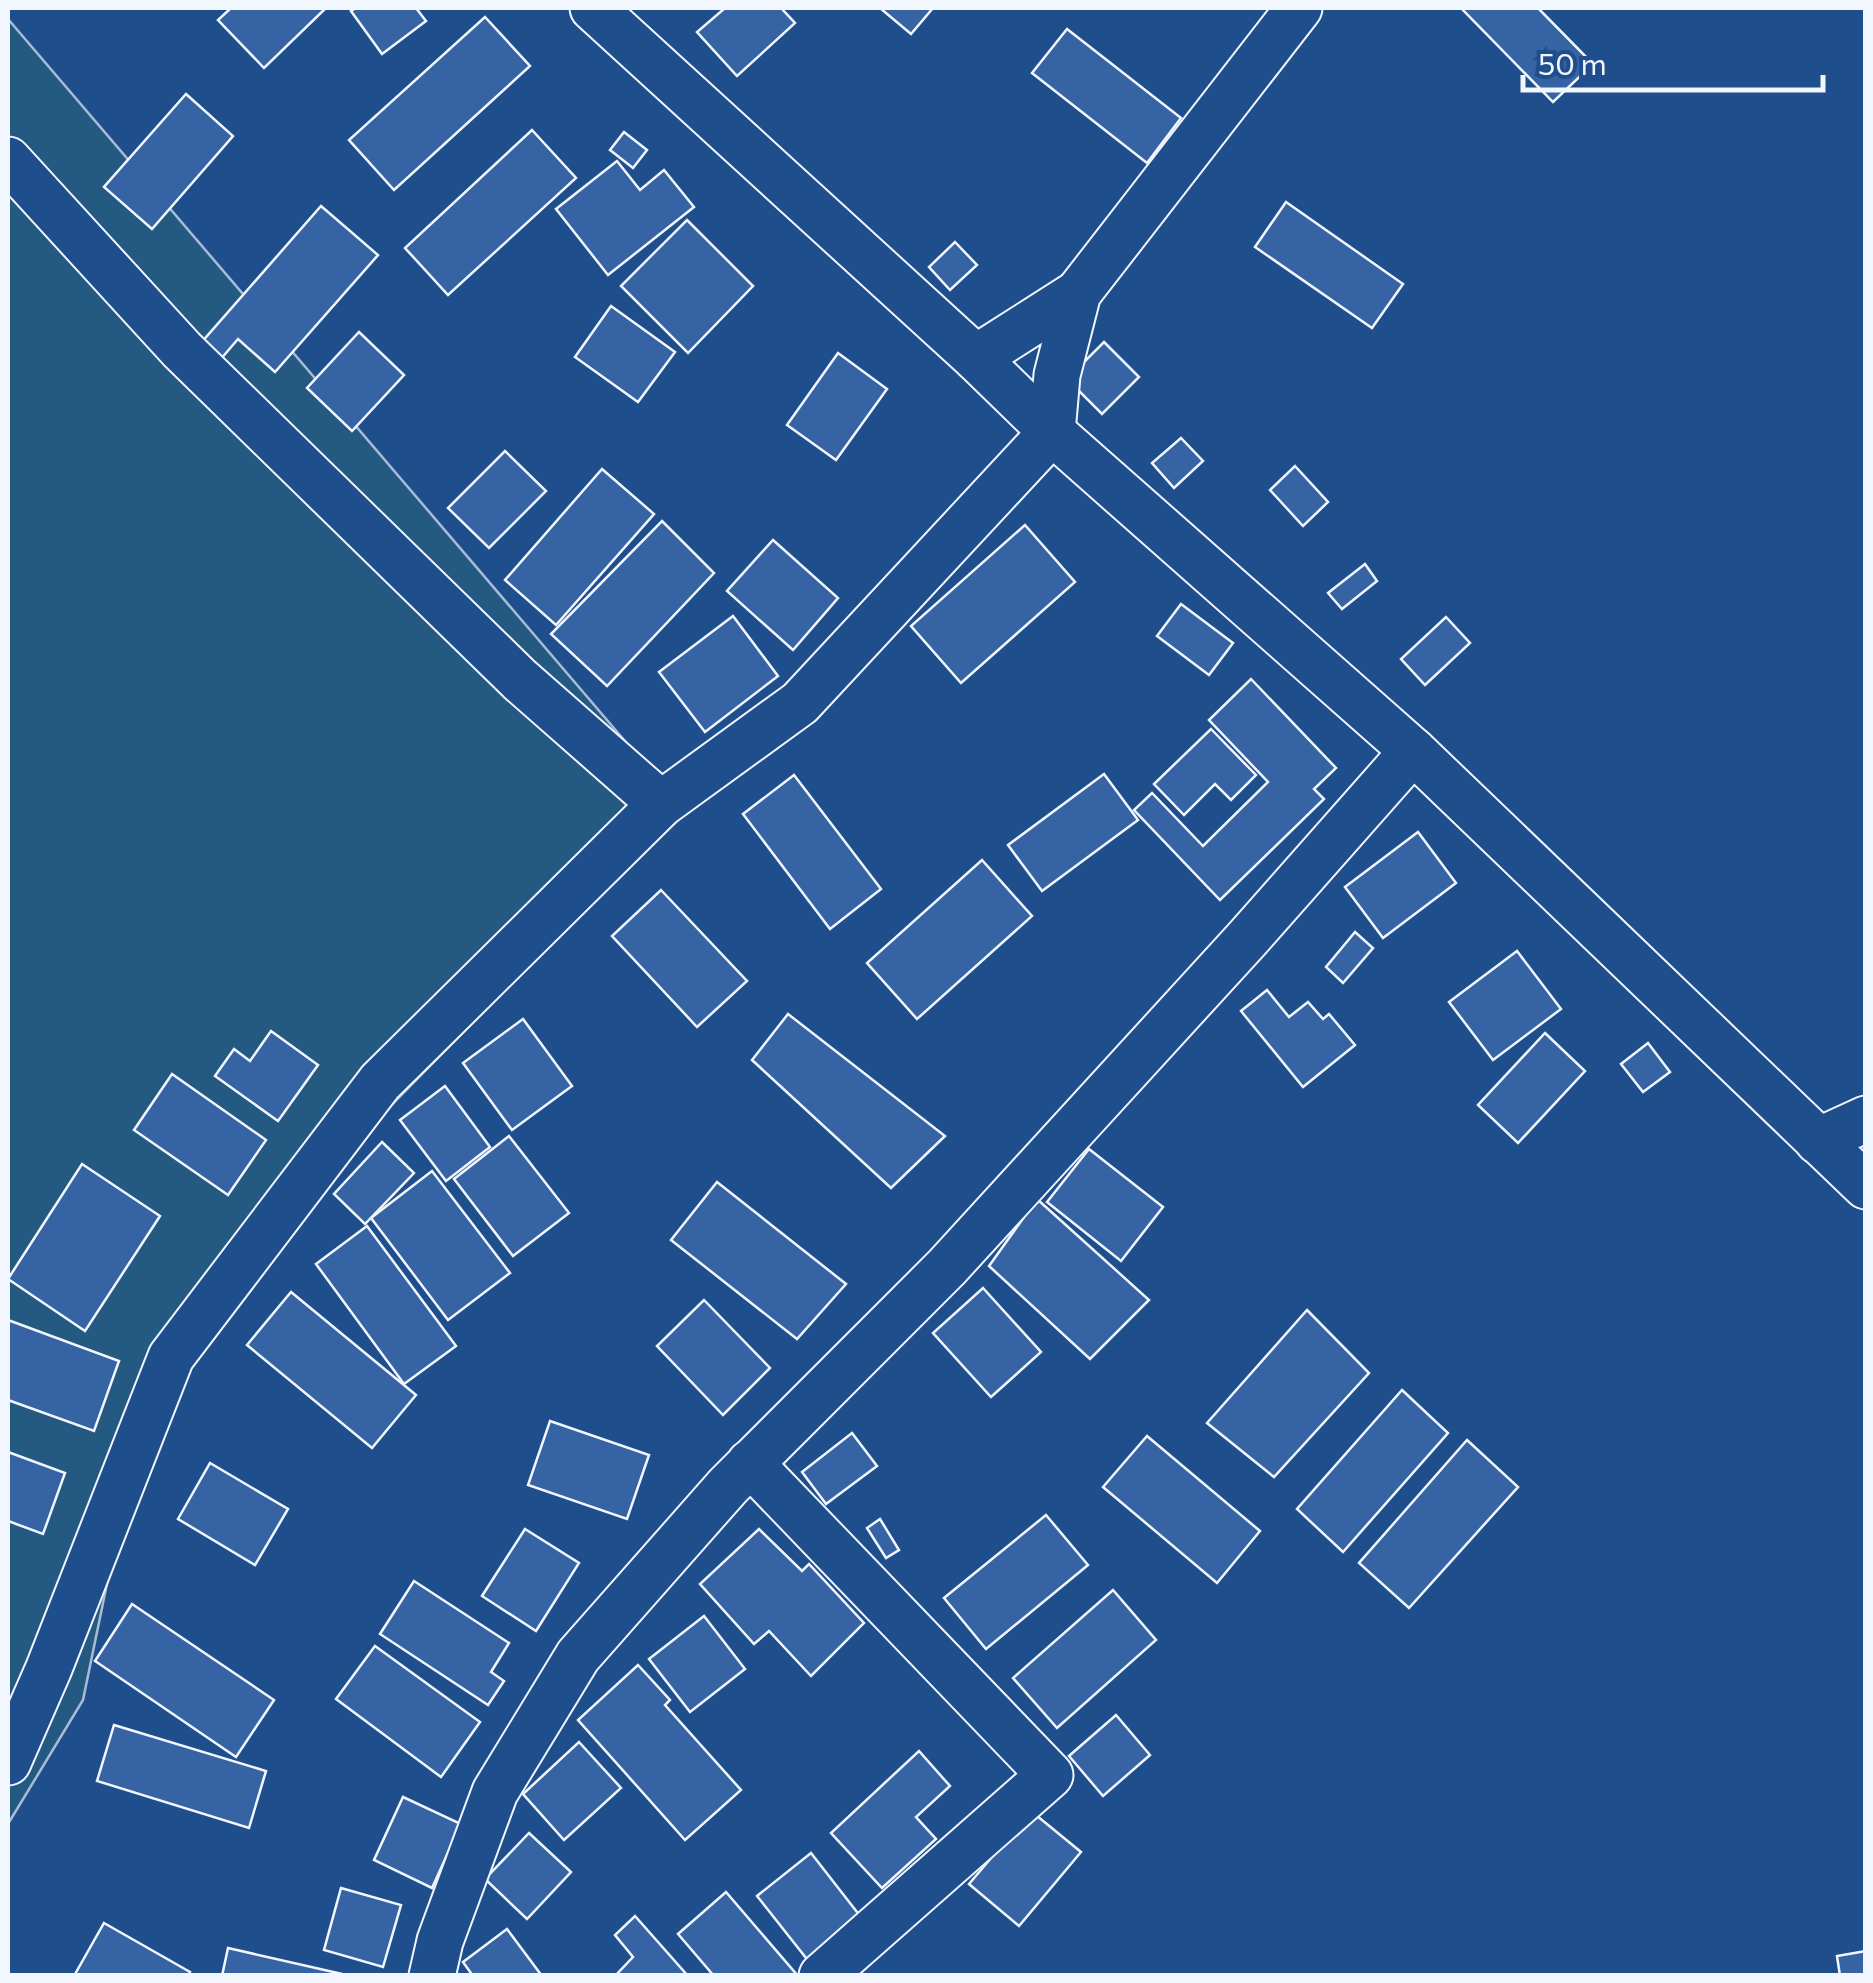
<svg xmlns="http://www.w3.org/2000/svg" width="1873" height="1983" font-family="Commissioner,sans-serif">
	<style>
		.green { fill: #245a82; stroke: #a8bbd7; stroke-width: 2.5 }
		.building { fill: #3563a3; stroke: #f2f6ff; stroke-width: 2.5 }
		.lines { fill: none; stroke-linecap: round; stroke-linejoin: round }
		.minor-casing { stroke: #f2f6ff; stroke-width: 49 }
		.minor { stroke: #1f4e8c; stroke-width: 45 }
	</style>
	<rect width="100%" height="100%" fill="#1f4e8c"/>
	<polygon class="green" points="8,19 683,809 354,1143 155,1351 83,1700 8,1824"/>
	<g class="building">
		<polygon points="231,8 326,8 264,68 218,20"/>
		<polygon points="356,8 416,8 426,21 382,54 351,11"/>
		<polygon points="725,8 781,8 795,23 737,76 697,32"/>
		<polygon points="880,8 933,8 911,34"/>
		<polygon points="1461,8 1538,8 1593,64 1553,102"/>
		<polygon points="485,17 530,66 394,190 349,140"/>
		<polygon points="1067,29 1181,118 1147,163 1032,73"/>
		<polygon points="186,94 233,136 152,229 104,187"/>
		<polygon points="532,130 576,178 448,295 405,248"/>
		<polygon points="624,132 647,150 633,168 610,150"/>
		<polygon points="617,161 640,190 664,170 694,207 608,275 556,209"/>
		<polygon points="1286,202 1403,284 1372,328 1255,247"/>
		<polygon points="321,206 378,255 275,372 238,339 220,360 201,343"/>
		<polygon points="687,220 753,286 688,353 621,286"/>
		<polygon points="955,242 977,265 950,290 929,267"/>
		<polygon points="611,306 675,352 638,402 575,357"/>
		<polygon points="359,332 404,375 352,431 307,388"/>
		<polygon points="1104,342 1139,377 1102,414 1067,379"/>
		<polygon points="838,353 887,389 836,460 787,425"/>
		<polygon points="1181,438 1203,461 1174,488 1152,463"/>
		<polygon points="505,451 546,491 489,548 448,508"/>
		<polygon points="1295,466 1328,502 1303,526 1270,490"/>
		<polygon points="602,469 654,514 556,625 505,580"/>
		<polygon points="662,521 714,573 607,686 551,634"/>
		<polygon points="1025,525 1075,582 961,683 911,626"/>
		<polygon points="773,540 838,598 793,650 727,591"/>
		<polygon points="1365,564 1377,581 1342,609 1328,593"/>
		<polygon points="1181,604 1233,643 1209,675 1157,636"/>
		<polygon points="733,616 778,676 705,732 659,672"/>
		<polygon points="1446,617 1470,643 1425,685 1401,659"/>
		<polygon points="1251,679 1336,768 1314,789 1324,799 1220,900 1134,810 1152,793 1203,846 1268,782 1209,720"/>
		<polygon points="1211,729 1256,775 1231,800 1215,784 1184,815 1154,784"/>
		<polygon points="1104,774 1138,820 1042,891 1008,845"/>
		<polygon points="794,775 881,889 830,929 743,814"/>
		<polygon points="1418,832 1456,883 1383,938 1345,887"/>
		<polygon points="982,860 1032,916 917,1019 867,963"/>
		<polygon points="661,890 747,981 697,1027 612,936"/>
		<polygon points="1355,932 1373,948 1343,983 1326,967"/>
		<polygon points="1517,951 1561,1009 1493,1060 1449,1002"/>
		<polygon points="1267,990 1289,1017 1308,1002 1323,1019 1329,1014 1355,1045 1303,1087 1241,1011"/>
		<polygon points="788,1014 945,1136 891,1188 752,1060"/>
		<polygon points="523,1019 572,1086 512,1130 463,1063"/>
		<polygon points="271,1031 318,1065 278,1121 215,1076 234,1049 250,1061"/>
		<polygon points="1545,1033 1585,1071 1518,1143 1478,1105"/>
		<polygon points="1648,1043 1670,1072 1643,1092 1621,1064"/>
		<polygon points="172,1074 266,1140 228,1195 134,1130"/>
		<polygon points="445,1086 490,1147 446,1181 400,1120"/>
		<polygon points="509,1136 569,1213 513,1256 454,1179"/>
		<polygon points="382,1142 414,1173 365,1224 334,1194"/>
		<polygon points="1089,1149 1163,1207 1121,1261 1047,1202"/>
		<polygon points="82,1164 160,1216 85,1331 8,1279"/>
		<polygon points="432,1171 510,1273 448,1320 371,1218"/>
		<polygon points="717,1182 846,1284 797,1339 671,1240"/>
		<polygon points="1037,1199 1149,1300 1090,1359 989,1266"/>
		<polygon points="367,1226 456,1346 404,1384 316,1264"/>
		<polygon points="983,1288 1041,1352 991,1397 933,1333"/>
		<polygon points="291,1292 416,1395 372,1448 247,1345"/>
		<polygon points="704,1300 770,1368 723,1415 657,1346"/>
		<polygon points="1307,1310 1369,1373 1274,1477 1207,1423"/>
		<polygon points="8,1320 119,1361 94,1431 8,1400"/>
		<polygon points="1402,1390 1448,1433 1343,1552 1297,1509"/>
		<polygon points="550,1421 649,1455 627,1519 528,1485"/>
		<polygon points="852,1433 877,1466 826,1504 802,1472"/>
		<polygon points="1147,1436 1260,1531 1217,1583 1103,1487"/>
		<polygon points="1467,1440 1518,1487 1409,1608 1359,1563"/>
		<polygon points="8,1452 65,1473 43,1534 8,1521"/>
		<polygon points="210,1463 288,1509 255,1565 178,1519"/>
		<polygon points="1046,1515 1088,1565 986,1649 944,1598"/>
		<polygon points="880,1519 899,1550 886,1558 867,1528"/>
		<polygon points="525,1529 579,1563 536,1631 482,1596"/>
		<polygon points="759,1529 802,1571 809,1564 864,1623 811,1676 769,1631 754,1644 700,1584"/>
		<polygon points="414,1581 509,1643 491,1672 504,1681 488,1705 380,1634"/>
		<polygon points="1113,1590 1156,1640 1057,1728 1013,1678"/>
		<polygon points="132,1604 274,1700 236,1757 95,1661"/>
		<polygon points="704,1616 745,1669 690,1712 649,1659"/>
		<polygon points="375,1646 480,1722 441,1777 336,1699"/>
		<polygon points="638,1665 670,1700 665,1705 741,1790 685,1840 578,1720"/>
		<polygon points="1116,1715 1150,1755 1103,1796 1069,1756"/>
		<polygon points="114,1725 266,1771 249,1828 97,1781"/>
		<polygon points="579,1742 621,1788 564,1840 523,1794"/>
		<polygon points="919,1751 950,1786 916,1817 936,1839 882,1888 831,1833"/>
		<polygon points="403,1797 461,1824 432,1888 374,1860"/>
		<polygon points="1031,1811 1081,1852 1019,1926 969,1884"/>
		<polygon points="529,1833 571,1872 527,1919 485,1879"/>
		<polygon points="811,1853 864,1921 810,1963 757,1896"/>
		<polygon points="341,1888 401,1905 383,1967 324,1950"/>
		<polygon points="726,1892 798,1976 714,1976 678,1934"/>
		<polygon points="635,1916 688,1976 615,1976 633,1957 615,1935"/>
		<polygon points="104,1923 190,1972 188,1976 74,1976"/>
		<polygon points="507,1929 542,1976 473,1976 463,1962"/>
		<polygon points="228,1948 351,1976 222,1976"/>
		<polygon points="1866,1951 1866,1976 1840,1976 1837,1956"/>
	</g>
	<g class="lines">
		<defs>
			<g id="minor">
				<polyline points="593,8 976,358 1052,432 1413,751 1866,1186"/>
				<polyline points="8,160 182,350 520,680 661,804"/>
				<polyline points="976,358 1078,293"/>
				<polyline points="1818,1141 1866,1119"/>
				<polyline points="750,1463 1050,1775 822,1976"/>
				<polyline points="8,1762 49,1668 171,1357 380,1082 661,804 800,703 1052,432 1057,375 1078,293 1299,8"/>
				<polyline points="432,1976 440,1941 495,1792 578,1656 728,1486 947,1267 1247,939 1413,751"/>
			</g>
		</defs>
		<use href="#minor" class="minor-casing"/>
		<use href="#minor" class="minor"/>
	</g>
	<rect width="1873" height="1983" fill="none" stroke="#f2f6ff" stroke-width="20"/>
	<path d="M1523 75v15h300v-15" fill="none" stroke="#f2f6ff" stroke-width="5"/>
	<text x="1538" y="75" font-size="30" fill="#f2f6ff" stroke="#1f4e8c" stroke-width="8" paint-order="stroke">50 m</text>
</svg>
